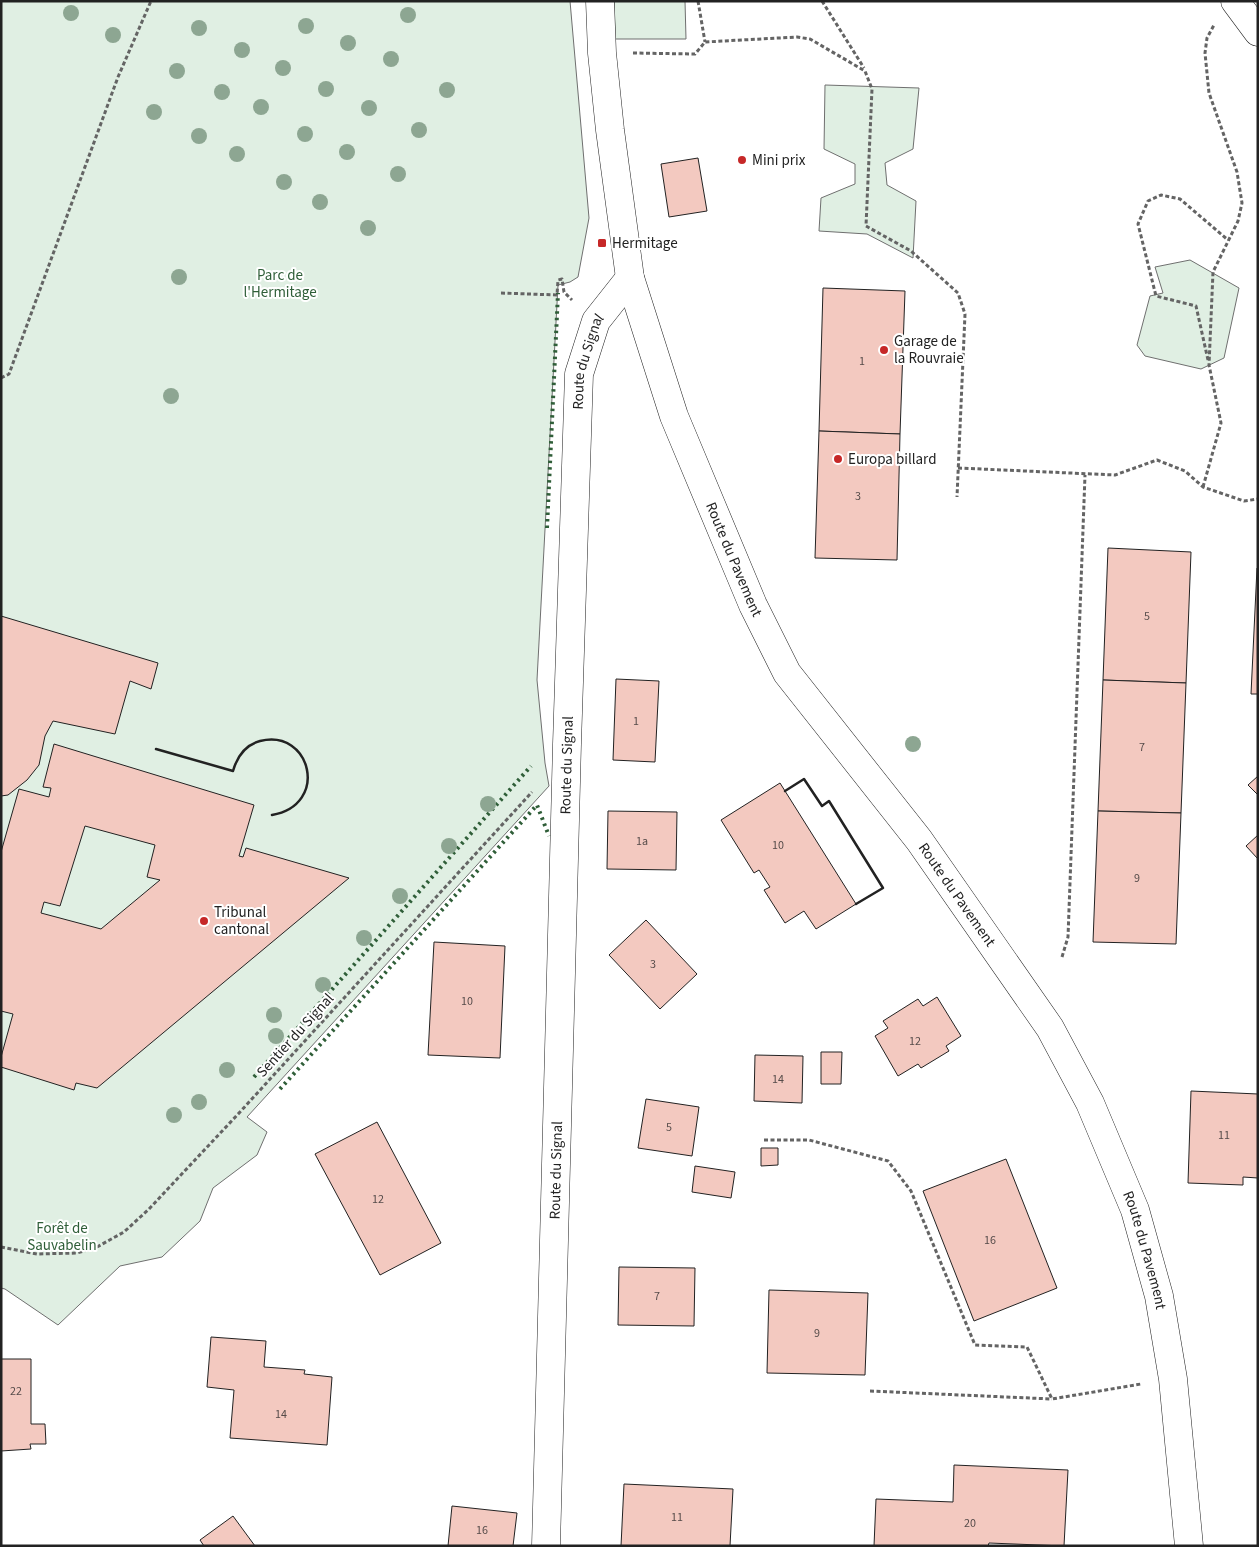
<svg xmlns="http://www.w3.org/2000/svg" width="1259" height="1547" font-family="'Source Sans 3',sans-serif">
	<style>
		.green { fill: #e0efe3; stroke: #6f6f6f }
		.building { fill: #f3c9c0; stroke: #222; fill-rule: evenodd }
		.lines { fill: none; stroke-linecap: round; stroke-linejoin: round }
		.minor-casing { stroke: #222; stroke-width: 29 }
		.path { stroke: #646464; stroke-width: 3; stroke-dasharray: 4 2.5; stroke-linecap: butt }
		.minor { stroke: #fff; stroke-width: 28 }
		.hedge { stroke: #2f5e38; stroke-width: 4; stroke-dasharray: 2.5 4; stroke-linecap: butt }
		.wall { stroke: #222; stroke-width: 2.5 }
		.tree { fill: #8da692 }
		.poi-dot { fill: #c62828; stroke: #fff; stroke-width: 2 }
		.labels { text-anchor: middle; stroke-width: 4; stroke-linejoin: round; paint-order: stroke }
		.number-label { font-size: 12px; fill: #564c4a }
		.poi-label { font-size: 15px; fill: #222; stroke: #fff; text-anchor: start }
		.park-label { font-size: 15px; fill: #2f5e38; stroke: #fff }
		.street-label { font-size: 15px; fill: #222; stroke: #fff }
	</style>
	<rect width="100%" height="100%" fill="#fff"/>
	<g class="green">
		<polygon points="1,1 570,1 589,218 578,277 570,282 558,285 537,680 545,763 549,786 247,1117 267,1132 257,1155 213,1188 200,1221 162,1257 120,1266 58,1325 5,1289 1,1288"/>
		<polygon points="614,1 685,1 686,39 615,39"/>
		<polygon points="825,85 919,88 913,149 885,163 887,185 916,201 913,258 867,234 819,231 821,198 855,184 855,164 824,149"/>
		<polygon points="1190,260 1239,288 1224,358 1201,369 1145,356 1137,345 1150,296 1163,293 1155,267"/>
	</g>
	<g class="building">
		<polygon points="698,158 707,211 669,217 661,164"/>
		<polygon points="823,288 905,291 900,434 819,431"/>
		<polygon points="819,431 900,434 897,560 815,558"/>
		<polygon points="1108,548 1191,552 1186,683 1103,680"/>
		<polygon points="1257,568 1258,568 1258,694 1251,694"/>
		<polygon points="1,616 158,663 151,689 130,681 115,734 53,721 45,736 39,765 27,780 8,795 1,796"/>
		<polygon points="616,679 659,681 655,762 613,760"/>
		<polygon points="1103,680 1186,683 1181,813 1098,811"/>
		<path d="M54 744 254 805 239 856 243 857 246 848 349 878 97 1088 76 1083 74 1090 1 1067V1057L13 1014 1 1011V852L19 789 49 797 51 788 43 787ZM85 826 155 845 147 877 160 880 101 929 41 913 44 902 60 906Z"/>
		<polygon points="1258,776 1258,795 1248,785"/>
		<polygon points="780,783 856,904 816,929 804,911 785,923 764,890 770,887 759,870 754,873 721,820"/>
		<polygon points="608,811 677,812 676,870 607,869"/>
		<polygon points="1098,811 1181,813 1176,944 1093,942"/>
		<polygon points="1258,835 1258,859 1246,846"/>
		<polygon points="646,920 697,974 660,1009 609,955"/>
		<polygon points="434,942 505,946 500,1058 428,1055"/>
		<polygon points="937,997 961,1036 946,1046 949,1051 921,1068 918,1064 898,1076 875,1036 888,1028 883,1021 918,999 923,1006"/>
		<polygon points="821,1052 842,1052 841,1084 821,1084"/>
		<polygon points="755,1055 803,1056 802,1103 754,1101"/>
		<polygon points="1191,1091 1258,1094 1258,1178 1243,1177 1243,1185 1188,1183"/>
		<polygon points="646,1099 699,1107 692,1156 638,1148"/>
		<polygon points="377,1122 441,1243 380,1275 315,1154"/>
		<polygon points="761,1148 778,1148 778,1165 761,1166"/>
		<polygon points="1006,1159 1057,1288 974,1321 923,1191"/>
		<polygon points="695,1166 735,1172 731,1198 692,1192"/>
		<polygon points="619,1267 695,1268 694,1326 618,1325"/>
		<polygon points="769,1290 868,1293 865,1375 767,1373"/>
		<polygon points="211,1337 266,1341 264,1367 305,1370 304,1374 332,1377 327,1445 230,1438 234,1390 207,1387"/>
		<polygon points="1,1359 31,1359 31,1424 45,1424 46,1444 30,1444 31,1449 1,1451"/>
		<polygon points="954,1465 1068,1470 1064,1546 989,1543 988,1546 874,1546 876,1499 953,1502"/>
		<polygon points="624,1484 733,1489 730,1546 621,1546"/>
		<polygon points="452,1506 517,1513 513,1546 448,1546"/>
		<polygon points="233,1516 255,1546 204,1546 200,1540"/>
	</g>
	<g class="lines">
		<defs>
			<g id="minor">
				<path id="s1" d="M600 1 602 53 610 130 630 278 674 416 753 605 787 673 919 840 1050 1028 1090 1103 1135 1210 1159 1296 1173 1379 1189 1546"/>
				<polyline points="1235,1 1258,32"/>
				<path id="s2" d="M546 1546 567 744 579 374 596 321 630 278"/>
			</g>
		</defs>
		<use href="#minor" class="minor-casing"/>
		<g class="path">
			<polyline points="698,1 705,42"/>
			<polyline points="822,1 864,68"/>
			<polyline points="633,53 695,54 705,42 797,37 810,39 865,71 872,89 866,226 911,251 958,293 965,314 957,497"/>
			<polyline points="501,293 557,295 558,280 562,279 564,292 572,300"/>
			<polyline points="1208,360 1196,306 1156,296 1138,224 1148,201 1161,195 1180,199 1228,240"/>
			<polyline points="1,378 9,374 118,77 151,1"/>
			<polyline points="958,468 1115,475 1157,460 1185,471 1203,487 1244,501 1258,499"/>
			<polyline points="1203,487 1221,423 1209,365 1213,272 1238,221 1242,203 1237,172 1209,93 1205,53 1207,38 1214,25"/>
			<polyline points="1062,957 1068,937 1085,475"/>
			<polyline points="764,1140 809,1140 888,1161 911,1191 975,1345 1027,1347 1052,1399 1141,1384"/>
			<polyline points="1,1247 37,1254 77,1253 97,1247 124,1232 149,1209 240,1112 532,792"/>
			<polyline points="870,1391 1052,1399"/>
		</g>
		<use href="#minor" class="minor"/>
		<g class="hedge">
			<polyline points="547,528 558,293"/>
			<polyline points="254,1077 531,766"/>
			<polyline points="280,1089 537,805 549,836"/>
		</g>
		<g class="wall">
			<path d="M156 749 233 771C237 757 245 745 260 741 311 728 330 805 272 815"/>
			<polyline points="785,791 804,779 822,806 829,801 883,888 856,904"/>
		</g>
	</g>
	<g class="tree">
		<circle cx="71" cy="13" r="8"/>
		<circle cx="408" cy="15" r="8"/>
		<circle cx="306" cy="26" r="8"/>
		<circle cx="199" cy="28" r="8"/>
		<circle cx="113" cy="35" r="8"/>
		<circle cx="348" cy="43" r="8"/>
		<circle cx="242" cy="50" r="8"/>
		<circle cx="391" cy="59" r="8"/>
		<circle cx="283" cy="68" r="8"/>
		<circle cx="177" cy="71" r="8"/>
		<circle cx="326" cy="89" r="8"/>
		<circle cx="447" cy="90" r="8"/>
		<circle cx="222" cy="92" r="8"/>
		<circle cx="261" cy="107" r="8"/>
		<circle cx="369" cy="108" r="8"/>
		<circle cx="154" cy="112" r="8"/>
		<circle cx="419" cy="130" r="8"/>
		<circle cx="305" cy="134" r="8"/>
		<circle cx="199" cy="136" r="8"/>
		<circle cx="347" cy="152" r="8"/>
		<circle cx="237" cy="154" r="8"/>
		<circle cx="398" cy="174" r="8"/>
		<circle cx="284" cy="182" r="8"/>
		<circle cx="320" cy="202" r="8"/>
		<circle cx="368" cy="228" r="8"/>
		<circle cx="179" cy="277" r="8"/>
		<circle cx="171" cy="396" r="8"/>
		<circle cx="913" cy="744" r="8"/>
		<circle cx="488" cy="804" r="8"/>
		<circle cx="449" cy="846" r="8"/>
		<circle cx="400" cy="896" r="8"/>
		<circle cx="364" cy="938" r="8"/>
		<circle cx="323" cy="985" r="8"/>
		<circle cx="274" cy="1015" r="8"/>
		<circle cx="276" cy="1036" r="8"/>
		<circle cx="227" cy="1070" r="8"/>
		<circle cx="199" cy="1102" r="8"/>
		<circle cx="174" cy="1115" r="8"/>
	</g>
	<g class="poi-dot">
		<circle cx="742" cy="160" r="5"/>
		<rect x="597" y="238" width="10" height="10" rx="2.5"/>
		<circle cx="884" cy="350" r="5"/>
		<circle cx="838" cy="459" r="5"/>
		<circle cx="204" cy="921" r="5"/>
	</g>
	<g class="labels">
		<g class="number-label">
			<text x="862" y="365">1</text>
			<text x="858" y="500">3</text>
			<text x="1147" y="620">5</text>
			<text x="636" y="725">1</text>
			<text x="1142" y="751">7</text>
			<text x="642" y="845">1a</text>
			<text x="778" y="849">10</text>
			<text x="1137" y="882">9</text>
			<text x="653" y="968">3</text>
			<text x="467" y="1005">10</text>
			<text x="915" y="1045">12</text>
			<text x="778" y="1083">14</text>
			<text x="669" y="1131">5</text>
			<text x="1224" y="1139">11</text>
			<text x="378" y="1203">12</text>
			<text x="990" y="1244">16</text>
			<text x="657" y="1300">7</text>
			<text x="817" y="1337">9</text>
			<text x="16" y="1395">22</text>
			<text x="281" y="1418">14</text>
			<text x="677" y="1521">11</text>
			<text x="970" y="1527">20</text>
			<text x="482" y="1534">16</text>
		</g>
		<g class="poi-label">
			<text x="752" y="165">Mini prix</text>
			<text x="612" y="248">Hermitage</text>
			<text x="894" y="346">Garage de<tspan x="894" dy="17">la Rouvraie</tspan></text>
			<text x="848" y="464">Europa billard</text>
			<text x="214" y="917">Tribunal<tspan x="214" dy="17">cantonal</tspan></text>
		</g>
		<g class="park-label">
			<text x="280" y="280">Parc de<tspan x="280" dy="17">l'Hermitage</tspan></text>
			<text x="62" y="1233">Forêt de<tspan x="62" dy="17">Sauvabelin</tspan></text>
		</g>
		<g class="street-label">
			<text dy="5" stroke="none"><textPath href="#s2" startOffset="1186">Route du Signal</textPath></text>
			<text dy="5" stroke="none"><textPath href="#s1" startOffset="579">Route du Pavement</textPath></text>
			<text dy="5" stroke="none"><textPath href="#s2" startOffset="781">Route du Signal</textPath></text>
			<text dy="5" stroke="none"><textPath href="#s1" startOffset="984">Route du Pavement</textPath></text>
			<text transform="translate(295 1035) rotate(-48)" y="5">Sentier du Signal</text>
			<text dy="5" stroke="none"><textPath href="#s2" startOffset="376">Route du Signal</textPath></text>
			<text dy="5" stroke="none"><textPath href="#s1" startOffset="1389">Route du Pavement</textPath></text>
		</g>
	</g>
	<rect width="1259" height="1547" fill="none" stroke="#222222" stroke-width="5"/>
</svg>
